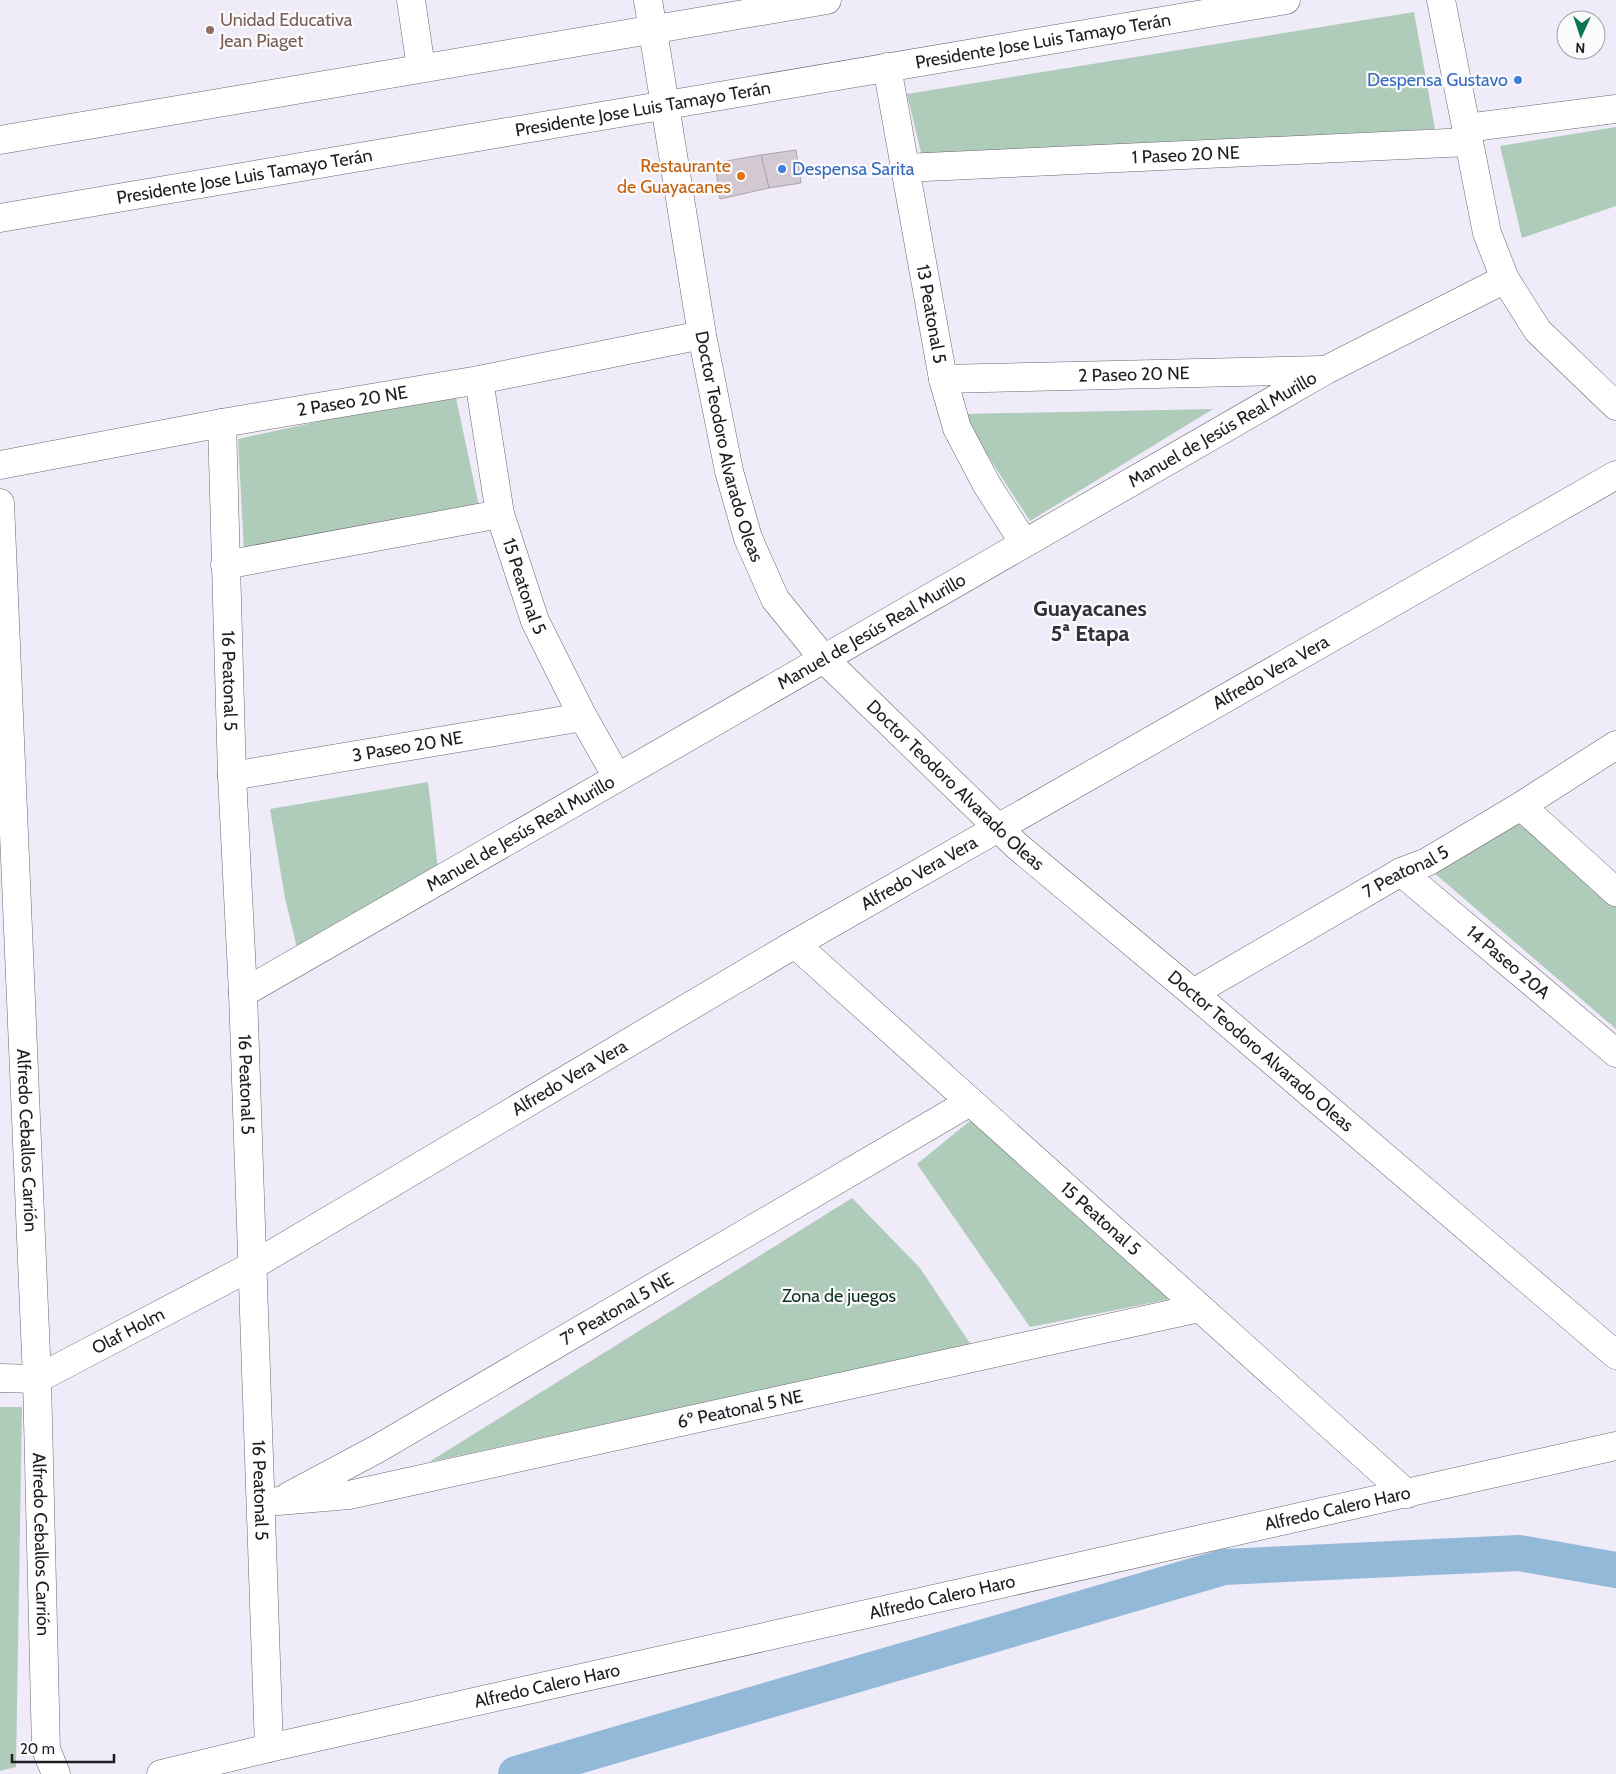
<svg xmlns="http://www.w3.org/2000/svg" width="1616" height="1774" font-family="Cabin,sans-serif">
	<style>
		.green { fill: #aeccb9 }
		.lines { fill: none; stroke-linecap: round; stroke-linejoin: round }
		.canal { stroke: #93b9d8; stroke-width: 36 }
		.building { fill: #d3c9d3; stroke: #aca3ac }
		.minor-casing { stroke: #696670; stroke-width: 29 }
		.minor { stroke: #fff; stroke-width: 28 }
		.education-dot { fill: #8d6e63; stroke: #fbfbfd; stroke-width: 2 }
		.shop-dot { fill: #3f7fe0; stroke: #fbfbfd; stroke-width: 2 }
		.food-dot { fill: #e8710a; stroke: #fbfbfd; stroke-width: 2 }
		.labels { text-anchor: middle; stroke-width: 4.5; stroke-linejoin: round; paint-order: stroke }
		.education-label { font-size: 18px; fill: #785e54; stroke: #fbfbfd; text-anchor: start }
		.street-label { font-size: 18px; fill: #1e1d21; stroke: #fbfbfd }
		.shop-label { font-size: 18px; fill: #366cbe; stroke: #fbfbfd; text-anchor: end }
		.food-label { font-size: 18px; fill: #c56008; stroke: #fbfbfd; text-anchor: end }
		.park-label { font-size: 18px; fill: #0e321f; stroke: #fbfbfd }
		.district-label { font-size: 22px; font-weight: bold; fill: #333039; stroke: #fbfbfd }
	</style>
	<rect width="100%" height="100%" fill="#f0ebf8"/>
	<g class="green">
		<polygon points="1414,12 1435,129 923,161 907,94"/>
		<polygon points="1616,127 1616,206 1522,238 1500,146"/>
		<polygon points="456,398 479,506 244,552 238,439 344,416"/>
		<polygon points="1213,409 1030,521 961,414"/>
		<polygon points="428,782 438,869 298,952 285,898 270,809"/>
		<polygon points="1524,820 1616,898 1616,1029 1433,872"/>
		<polygon points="981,1112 1181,1297 1030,1327 917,1164"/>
		<polygon points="852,1198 920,1268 971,1345 429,1462"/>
		<polygon points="0,1407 22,1407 16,1767 0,1771"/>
	</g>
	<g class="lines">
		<polyline class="canal" points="516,1774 1224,1567 1519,1553 1616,1570"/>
	</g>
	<g class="building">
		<polygon points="796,150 801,183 769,188 761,155"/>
		<polygon points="761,155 769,188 720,199 715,163"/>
	</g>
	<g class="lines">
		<defs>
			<g id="minor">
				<polyline points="411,0 421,68"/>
				<path id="s1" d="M648 0 702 335 729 471 748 538 775 599 823 658 1017 846 1193 993 1616 1355"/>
				<polyline points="1441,0 1487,233 1505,279 1538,331 1616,406"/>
				<path id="s2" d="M887 67 943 379 957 428 987 485 1024 543"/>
				<polyline points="1466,128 1616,109"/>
				<polyline points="0,140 827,0"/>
				<path id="s3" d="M904 168 1469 142"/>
				<path id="s4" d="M0 218 1286 0"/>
				<path id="s5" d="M943 379 1322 370"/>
				<path id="s6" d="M479 380 500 514 535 621 583 717 617 777"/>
				<path id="s7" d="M222 423 232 776 243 993 269 1748"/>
				<path id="s8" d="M0 465 222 423 479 380 702 335"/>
				<path id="s9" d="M0 503 37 1379 46 1749 56 1774"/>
				<polyline points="225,565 500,514"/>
				<path id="s10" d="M232 776 583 717"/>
				<polyline points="1521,806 1616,892"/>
				<path id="s11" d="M1401 872 1616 1053"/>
				<path id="s12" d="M795 944 1407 1494"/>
				<path id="s13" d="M243 993 1326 370 1505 279"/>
				<path id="s14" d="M1193 993 1401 872 1427 862 1521 806 1616 745"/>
				<path id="s15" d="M0 1378 37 1379 252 1266 795 944 1616 475"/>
				<polyline points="289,1496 377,1449 970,1102"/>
				<polyline points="278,1501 349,1495 1199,1308"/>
				<path id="s16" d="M161 1774 269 1748 1616 1446"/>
			</g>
		</defs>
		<use href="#minor" class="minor-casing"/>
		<use href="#minor" class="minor"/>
	</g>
	<circle class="education-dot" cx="210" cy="30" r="5"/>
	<g class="shop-dot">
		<circle cx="1518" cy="80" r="5"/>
		<circle cx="782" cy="169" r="5"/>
	</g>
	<circle class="food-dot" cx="741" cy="176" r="5"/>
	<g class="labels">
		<g class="education-label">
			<text x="220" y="26">Unidad Educativa<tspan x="220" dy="21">Jean Piaget</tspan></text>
		</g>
		<g class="street-label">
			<text dy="6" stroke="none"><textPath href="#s4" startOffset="1058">Presidente Jose Luis Tamayo Terán</textPath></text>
			<text dy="6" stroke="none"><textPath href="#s4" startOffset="652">Presidente Jose Luis Tamayo Terán</textPath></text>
			<text dy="6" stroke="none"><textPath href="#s3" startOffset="282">1 Paseo 20 NE</textPath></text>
			<text dy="6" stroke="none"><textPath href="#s4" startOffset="248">Presidente Jose Luis Tamayo Terán</textPath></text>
			<text dy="6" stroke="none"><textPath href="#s2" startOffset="251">13 Peatonal 5</textPath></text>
			<text dy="6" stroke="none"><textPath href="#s5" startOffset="191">2 Paseo 20 NE</textPath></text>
			<text dy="6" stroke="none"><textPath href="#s8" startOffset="358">2 Paseo 20 NE</textPath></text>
			<text dy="6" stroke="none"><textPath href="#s13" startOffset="1130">Manuel de Jesús Real Murillo</textPath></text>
			<text dy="6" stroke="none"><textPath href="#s1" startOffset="454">Doctor Teodoro Alvarado Oleas</textPath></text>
			<text dy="6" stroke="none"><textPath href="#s6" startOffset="212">15 Peatonal 5</textPath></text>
			<text dy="6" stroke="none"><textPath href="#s13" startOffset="725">Manuel de Jesús Real Murillo</textPath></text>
			<text dy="6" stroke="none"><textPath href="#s15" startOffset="1459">Alfredo Vera Vera</textPath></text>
			<text dy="6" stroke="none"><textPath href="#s7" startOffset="258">16 Peatonal 5</textPath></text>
			<text dy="6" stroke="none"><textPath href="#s10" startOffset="178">3 Paseo 20 NE</textPath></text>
			<text dy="6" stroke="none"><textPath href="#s1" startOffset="874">Doctor Teodoro Alvarado Oleas</textPath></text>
			<text dy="6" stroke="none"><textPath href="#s13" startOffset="320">Manuel de Jesús Real Murillo</textPath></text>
			<text dy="6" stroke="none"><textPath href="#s14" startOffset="245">7 Peatonal 5</textPath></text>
			<text dy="6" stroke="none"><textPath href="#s15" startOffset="1054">Alfredo Vera Vera</textPath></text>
			<text dy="6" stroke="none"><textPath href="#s11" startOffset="140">14 Paseo 20A</textPath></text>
			<text dy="6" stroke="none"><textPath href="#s1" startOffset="1279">Doctor Teodoro Alvarado Oleas</textPath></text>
			<text dy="6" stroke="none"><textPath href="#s15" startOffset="649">Alfredo Vera Vera</textPath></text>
			<text dy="6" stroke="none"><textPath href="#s7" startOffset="662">16 Peatonal 5</textPath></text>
			<text dy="6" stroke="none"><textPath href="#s9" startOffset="638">Alfredo Ceballos Carrión</textPath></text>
			<text dy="6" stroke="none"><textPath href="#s12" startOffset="411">15 Peatonal 5</textPath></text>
			<text transform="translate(617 1309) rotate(-30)" y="6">7º Peatonal 5 NE</text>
			<text dy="6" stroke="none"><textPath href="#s15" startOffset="140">Olaf Holm</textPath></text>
			<text transform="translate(740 1409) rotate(-12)" y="6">6º Peatonal 5 NE</text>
			<text dy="6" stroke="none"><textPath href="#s7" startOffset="1068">16 Peatonal 5</textPath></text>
			<text dy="6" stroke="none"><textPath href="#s16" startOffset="1206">Alfredo Calero Haro</textPath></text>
			<text dy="6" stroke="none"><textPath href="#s9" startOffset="1042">Alfredo Ceballos Carrión</textPath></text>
			<text dy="6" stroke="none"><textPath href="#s16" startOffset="801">Alfredo Calero Haro</textPath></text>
			<text dy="6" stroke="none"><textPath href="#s16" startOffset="396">Alfredo Calero Haro</textPath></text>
		</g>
		<g class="shop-label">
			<text x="1508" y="86">Despensa Gustavo</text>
			<text x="792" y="175" text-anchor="start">Despensa Sarita</text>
		</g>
		<g class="food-label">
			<text x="731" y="172">Restaurante<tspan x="731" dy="21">de Guayacanes</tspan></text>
		</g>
		<g class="park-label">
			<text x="839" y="1302">Zona de juegos</text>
		</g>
		<g class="district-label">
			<text x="1090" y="616">Guayacanes<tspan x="1090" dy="25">5ª Etapa</tspan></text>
		</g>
	</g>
	<g transform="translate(1581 35) rotate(183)"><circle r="24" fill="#fbfbfd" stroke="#a3a2a5"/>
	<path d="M0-4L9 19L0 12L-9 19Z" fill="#0c764f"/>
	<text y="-8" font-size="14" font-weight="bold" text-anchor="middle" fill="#1e1d21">N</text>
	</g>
	<path d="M12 1754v8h102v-8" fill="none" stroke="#1e1d21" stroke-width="2.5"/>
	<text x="20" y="1754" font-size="15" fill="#1e1d21" stroke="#fbfbfd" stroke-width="4" paint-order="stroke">20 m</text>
</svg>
